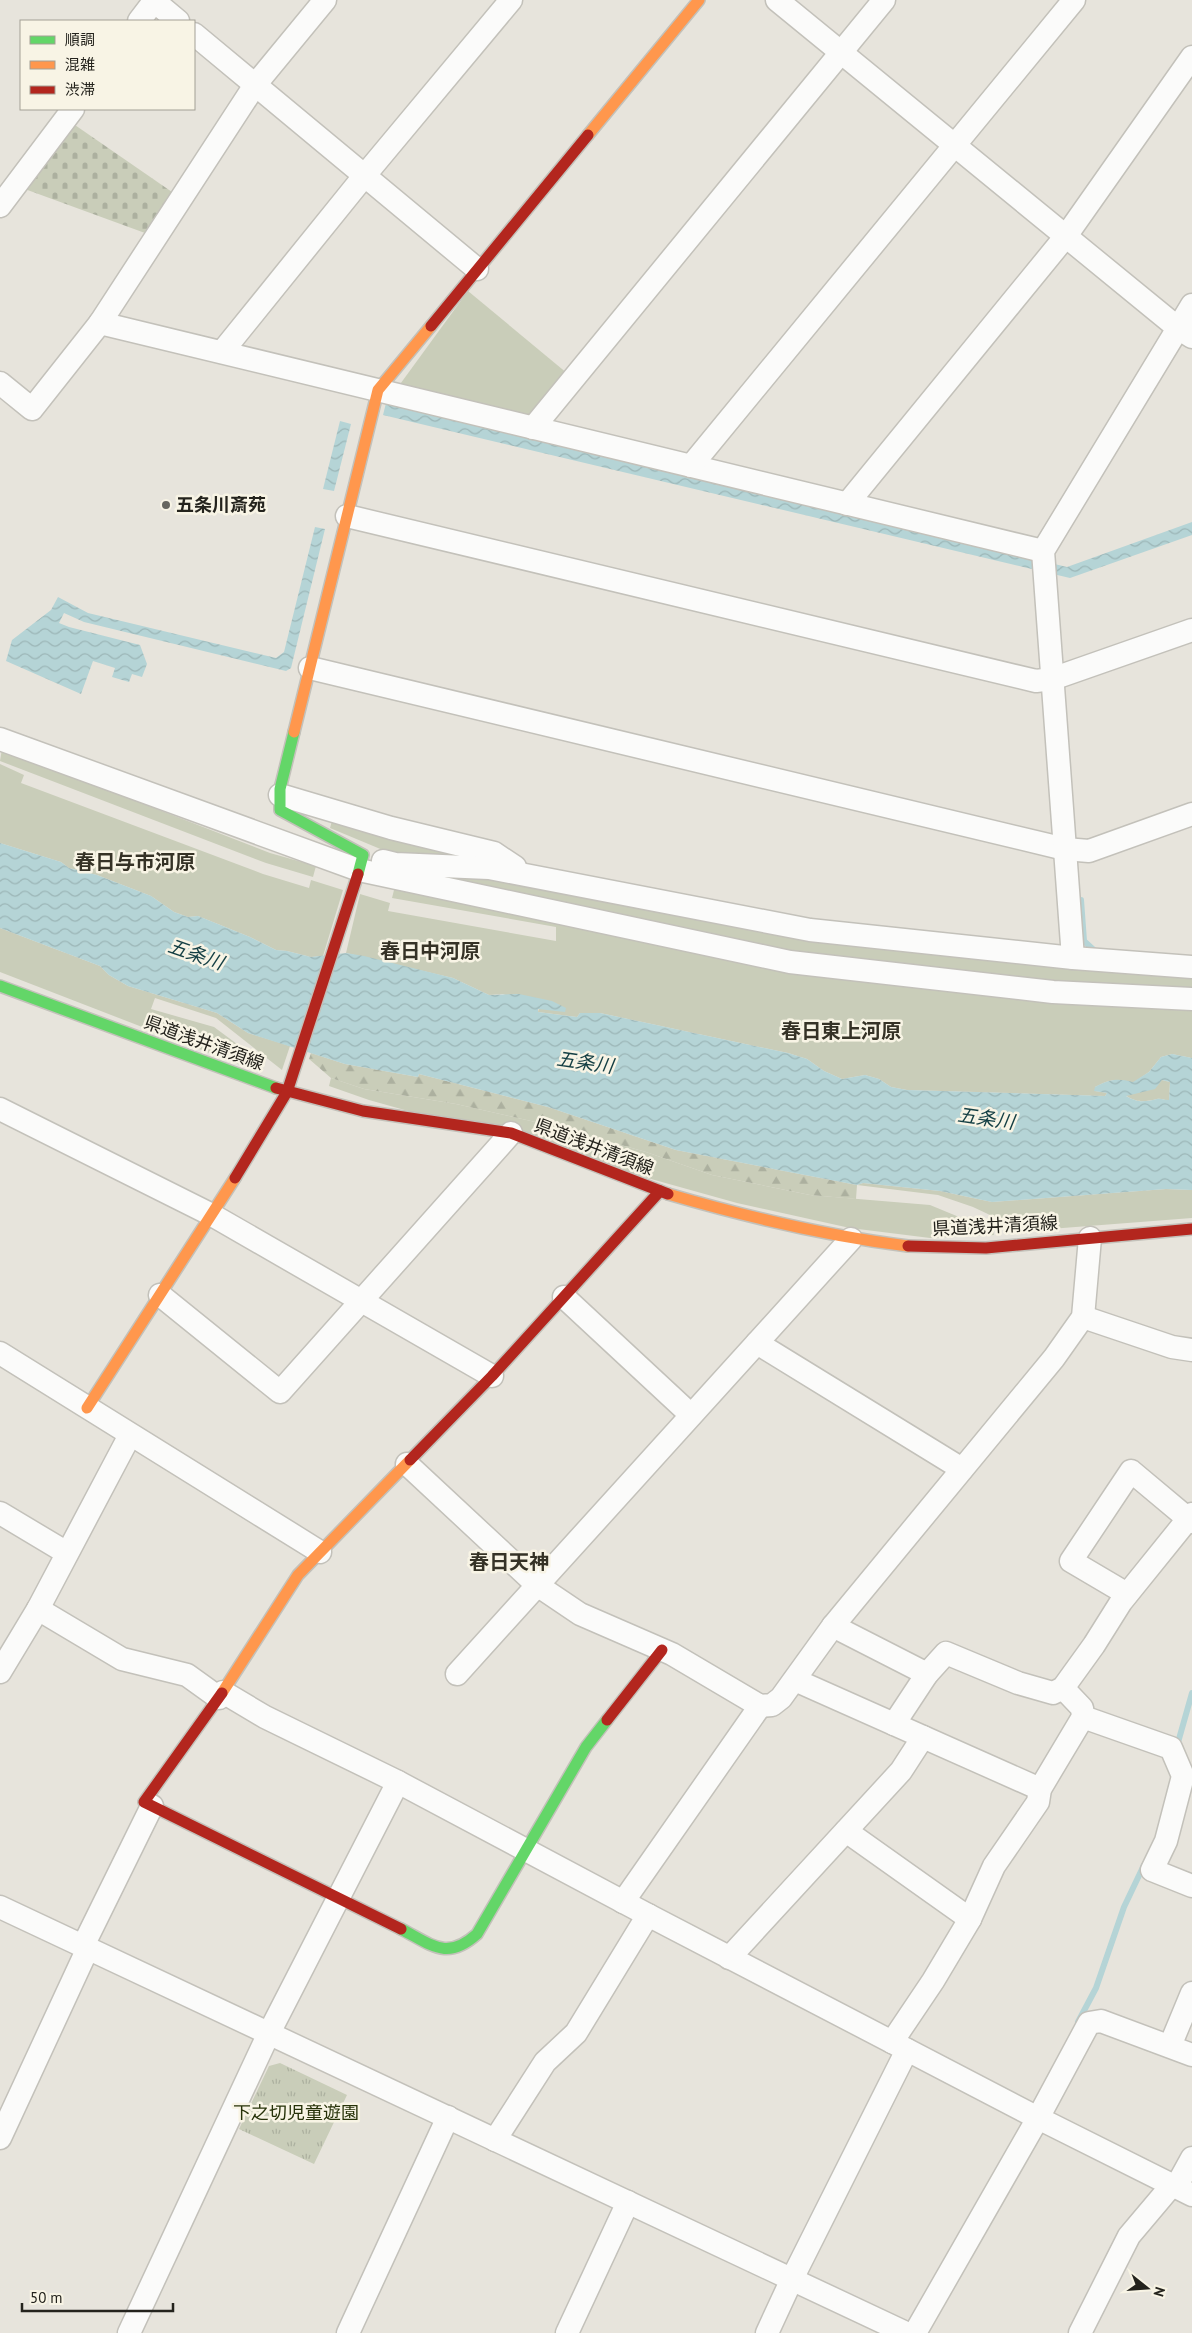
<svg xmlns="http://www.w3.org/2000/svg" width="1192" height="2333" font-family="'PT Sans','Noto Sans JP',sans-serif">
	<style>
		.green { fill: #c9cdb9 }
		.forest { fill: url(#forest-firs) }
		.cemetery { fill: url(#cemetery-stones) }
		.park { fill: url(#park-tufts) }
		.water { fill: url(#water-waves); fill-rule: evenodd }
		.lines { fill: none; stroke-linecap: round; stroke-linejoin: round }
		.stream { stroke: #b5d4d6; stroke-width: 6 }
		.street-casing { stroke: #c3c1ba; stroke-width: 25 }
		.fast-casing { stroke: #c3c1ba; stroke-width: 14 }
		.slow-casing { stroke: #c3c1ba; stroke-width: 14 }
		.jam-casing { stroke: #c3c1ba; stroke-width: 14 }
		.street { stroke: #fbfbfa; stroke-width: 22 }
		.fast { stroke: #63d668; stroke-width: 11 }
		.slow { stroke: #ff974d; stroke-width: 11 }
		.jam { stroke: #b3261e; stroke-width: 11 }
		.poi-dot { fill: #686760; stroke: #f8f4e5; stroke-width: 2 }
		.labels { text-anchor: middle; stroke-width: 5; stroke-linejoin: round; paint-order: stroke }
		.poi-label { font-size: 18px; font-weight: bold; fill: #24231d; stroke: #f8f4e5; text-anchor: start }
		.street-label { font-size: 18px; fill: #24231d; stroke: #f8f4e5 }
		.park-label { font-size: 18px; fill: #263209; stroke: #f8f4e5 }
		.water-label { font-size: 19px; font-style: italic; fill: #133e43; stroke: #f8f4e5 }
		.quarter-label { font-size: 20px; font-weight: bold; fill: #353226; stroke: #f8f4e5 }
	</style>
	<defs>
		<pattern id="forest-firs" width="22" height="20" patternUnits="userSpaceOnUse" patternTransform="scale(1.25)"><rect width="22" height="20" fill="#c9cdb9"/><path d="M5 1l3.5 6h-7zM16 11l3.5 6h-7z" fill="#acb09f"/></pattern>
		<pattern id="cemetery-stones" width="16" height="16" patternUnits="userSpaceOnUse" patternTransform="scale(1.25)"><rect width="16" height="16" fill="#c9cdb9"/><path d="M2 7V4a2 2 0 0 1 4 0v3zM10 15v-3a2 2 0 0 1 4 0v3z" fill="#acb09f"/></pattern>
		<pattern id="park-tufts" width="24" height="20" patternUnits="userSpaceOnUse" patternTransform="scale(1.25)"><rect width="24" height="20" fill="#c9cdb9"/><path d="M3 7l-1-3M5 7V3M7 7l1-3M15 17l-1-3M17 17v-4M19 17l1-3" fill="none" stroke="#acb09f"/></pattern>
		<pattern id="water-waves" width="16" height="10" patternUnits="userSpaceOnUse" patternTransform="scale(1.25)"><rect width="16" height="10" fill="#b5d4d6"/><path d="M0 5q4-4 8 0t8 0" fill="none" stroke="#9cb6b7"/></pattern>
	</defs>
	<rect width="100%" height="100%" fill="#e7e4dc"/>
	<g class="green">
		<polygon points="468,291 568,374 527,417 398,387"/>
		<polygon points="2,749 270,853 316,866 313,877 266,863 0,761"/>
		<polygon points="0,764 24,775 21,783 263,874 309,888 311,880 343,890 323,956 311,957 287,951 276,950 250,937 198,916 188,917 174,912 151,896 97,875 69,868 61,862 0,843"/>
		<polygon points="332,821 478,860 390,853 330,828"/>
		<polygon points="487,876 1192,975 1192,993 1047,985 844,963 416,877"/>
		<path d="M395 886 639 935 1192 1005V1058L1172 1054 1161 1057 1149 1072 1133 1083C1116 1078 1110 1079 1095 1087V1091L1107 1093 1105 1096 907 1090 891 1087 879 1079 865 1075 842 1079 824 1071 807 1059 788 1053 600 1013H580L577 1017 538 1012 539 1008 503 994 489 995 453 978 346 953 360 894 390 903 388 911 556 941V927L392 898Z"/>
		<polygon points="0,928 100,966 109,975 128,986 217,1013 248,1033 290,1046 282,1070 216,1018 155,998 151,1009 214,1027 237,1044 260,1067 243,1066 0,972"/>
		<polygon points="331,1078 364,1089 456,1104 557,1127 646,1152 712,1175 810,1195 930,1205 993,1231 994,1235 930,1238 850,1228 737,1203 369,1100 329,1086"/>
		<path d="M1162 1080 1170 1082 1169 1101C1165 1100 1160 1098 1157 1099 1144 1102 1137 1103 1125 1095Z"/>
		<polygon points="863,1183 940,1191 992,1202 1166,1189 1192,1190 1192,1218 1024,1231 973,1207 938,1195 857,1185"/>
	</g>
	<polygon class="forest" points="311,1053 345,1064 418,1077 419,1074 548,1107 676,1150 857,1185 856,1199 810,1195 712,1175 646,1152 557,1127 456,1104 364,1089 331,1078 309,1059"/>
	<polygon class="cemetery" points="72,123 172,192 145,233 22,188"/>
	<polygon class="park" points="280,2063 347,2095 314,2164 239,2129 269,2066"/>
	<g class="water">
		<polygon points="386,403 1067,567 1192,522 1192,535 1070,578 383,415"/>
		<polygon points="340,421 351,424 334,491 323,489"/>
		<polygon points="315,527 325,529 291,668 286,671 84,622 64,613 59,623 69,627 140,645 147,664 142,677 132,674 129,682 112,677 115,668 93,661 81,694 6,661 12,640 51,610 58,597 88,613 276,658 284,652"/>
		<path d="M0 843 61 862 69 868 97 875 151 896 174 912 188 917 198 916 250 937 276 950 287 951 311 957 346 953 364 956 453 978 489 995 519 994 552 1001 566 1008 565 1012 538 1009V1012L577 1017 580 1013H600L788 1053 807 1059 824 1071 842 1079 865 1075 879 1079 891 1087 907 1090 1105 1096 1107 1093 1094 1091 1095 1087C1110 1079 1117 1078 1133 1082L1149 1072 1161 1057 1172 1054 1192 1058V1190L1166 1189 992 1202 940 1191 863 1183 857 1185 676 1150 548 1107 419 1074 418 1077 345 1064 248 1033 217 1013 128 986 109 975 100 966 0 928ZM1162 1080 1170 1082 1169 1100C1165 1100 1160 1098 1157 1099 1144 1102 1138 1103 1126 1096L1155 1089Z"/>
	</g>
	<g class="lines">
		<g class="stream">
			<polyline points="1081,900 1084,941 1096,952"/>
			<polyline points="1177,1746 1192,1693"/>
			<polyline points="1078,2022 1096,1988 1124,1907 1144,1865"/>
		</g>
		<defs>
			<g id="street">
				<polyline points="153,0 178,21"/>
				<polyline points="777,0 1178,328 1192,337"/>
				<polyline points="139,21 155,0"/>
				<polyline points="194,34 477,269"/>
				<polyline points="0,206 73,109"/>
				<polyline points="100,323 1043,551"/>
				<polyline points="222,352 365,175 511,0"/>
				<polyline points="0,383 32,409 100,323 255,85 325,0"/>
				<polyline points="533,428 884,0"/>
				<polyline points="691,466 1074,0"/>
				<polyline points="847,504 1066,236 1192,57"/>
				<polyline points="347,516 1036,681 1052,679 1192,630"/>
				<polyline points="310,668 1065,849 1089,851 1192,814"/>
				<polyline points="0,739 359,870 790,962 1053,992 1192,999"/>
				<polyline points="280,795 391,828 494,853 515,867"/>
				<polyline points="383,861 395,864 489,868 810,930 1073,958 1192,967"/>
				<polyline points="1073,958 1043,551 1192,305"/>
				<polyline points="0,1109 212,1215 492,1376"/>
				<polyline points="160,1295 280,1392 511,1133"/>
				<polyline points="564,1297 691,1415"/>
				<polyline points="1083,1317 1172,1347 1192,1350"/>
				<polyline points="757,1343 962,1469"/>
				<polyline points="0,1353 320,1552"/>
				<polyline points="407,1464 537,1585 580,1614 672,1654 760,1706 772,1705 781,1698 833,1626 1054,1358 1083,1317 1090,1238"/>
				<polyline points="0,1513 67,1553"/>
				<polyline points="1127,1594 1071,1561 1131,1471 1192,1522"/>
				<polyline points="38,1609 122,1659 187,1675 219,1698"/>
				<polyline points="833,1626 927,1674"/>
				<polyline points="0,1672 38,1609 130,1435"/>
				<polyline points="457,1674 851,1239"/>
				<polyline points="795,1680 1040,1789"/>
				<polyline points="223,1692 265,1717 398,1782 648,1915 1038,2118 1192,2195"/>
				<polyline points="1083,1717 1171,1748 1183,1776 1166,1841 1152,1870 1192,1886"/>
				<polyline points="894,1724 927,1674 946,1653 1018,1683 1053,1693 1063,1688 1094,1645 1121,1602 1192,1514"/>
				<polyline points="846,1831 970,1919"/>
				<polyline points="623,1902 760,1706"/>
				<polyline points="0,1907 906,2333"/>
				<polyline points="83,1946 152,1806"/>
				<polyline points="729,1958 901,1771 923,1737"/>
				<polyline points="892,2042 933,1981 970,1919 994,1866 1038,1802 1040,1789 1083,1717 1082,1708 1063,1688"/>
				<polyline points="1170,2046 1192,1993"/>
				<polyline points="0,2138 88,1948"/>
				<polyline points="495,2140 545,2062 576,2033 648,1915"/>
				<polyline points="1176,2187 1192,2158"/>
				<polyline points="129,2333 269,2033 398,1782"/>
				<polyline points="348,2333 448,2117"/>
				<polyline points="567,2333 628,2202"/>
				<polyline points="767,2333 792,2279 907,2050"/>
				<polyline points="915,2333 1038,2118 1089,2023 1101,2021 1192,2055"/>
				<polyline points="1080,2333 1129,2236 1172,2185"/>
			</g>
			<g id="fast">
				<polyline points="294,732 280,789 280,810 363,855 358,874"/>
				<polyline points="0,986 276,1088"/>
				<path d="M401 1929C432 1945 447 1961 477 1934L586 1747 607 1720"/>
			</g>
			<g id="slow">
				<polyline points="588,135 699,0"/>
				<polyline points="294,732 378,390 431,326"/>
				<path d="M668 1194C747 1217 827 1236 908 1246"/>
				<polyline points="87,1408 235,1178"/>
				<polyline points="222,1693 298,1575 410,1460"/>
			</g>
			<g id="jam">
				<polyline points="431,326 588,135"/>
				<polyline points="276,1088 363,1111 511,1133 668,1194"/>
				<polyline points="235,1178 287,1092 358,874"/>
				<polyline points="908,1246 986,1248 1192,1229"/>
				<polyline points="410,1460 492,1376 660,1191"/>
				<polyline points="222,1693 144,1802 401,1929"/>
				<polyline points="607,1720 662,1650"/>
			</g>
		</defs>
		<use href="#street" class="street-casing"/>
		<use href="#fast" class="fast-casing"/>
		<use href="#slow" class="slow-casing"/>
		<use href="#jam" class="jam-casing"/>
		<use href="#street" class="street"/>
		<use href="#fast" class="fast"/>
		<use href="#slow" class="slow"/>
		<use href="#jam" class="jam"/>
	</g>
	<circle class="poi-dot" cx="166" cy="505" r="5"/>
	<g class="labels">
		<g class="poi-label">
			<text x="176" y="511">五条川斎苑</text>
		</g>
		<g class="street-label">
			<text transform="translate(204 1043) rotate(20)" y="6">県道浅井清須線</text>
			<text transform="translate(594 1147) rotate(21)" y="6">県道浅井清須線</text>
			<text transform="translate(995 1226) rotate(-3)" y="6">県道浅井清須線</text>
		</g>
		<g class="park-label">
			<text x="296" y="2119">下之切児童遊園</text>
		</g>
		<g class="water-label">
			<text transform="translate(196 954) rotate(19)" y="7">五条川</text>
			<text transform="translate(585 1062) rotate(8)" y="7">五条川</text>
			<text transform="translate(986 1118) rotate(8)" y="7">五条川</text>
		</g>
		<g class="quarter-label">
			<text x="135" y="869">春日与市河原</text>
			<text x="430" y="958">春日中河原</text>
			<text x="841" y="1038">春日東上河原</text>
			<text x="509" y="1569">春日天神</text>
		</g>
	</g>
	<rect x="20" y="20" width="175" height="90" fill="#f8f4e5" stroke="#a3a095"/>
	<rect x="30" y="36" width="25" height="8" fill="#63d668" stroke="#a3a095"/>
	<text x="65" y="45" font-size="15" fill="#24231d">順調</text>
	<rect x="30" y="61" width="25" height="8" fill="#ff974d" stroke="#a3a095"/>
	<text x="65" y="70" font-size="15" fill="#24231d">混雑</text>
	<rect x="30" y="86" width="25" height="8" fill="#b3261e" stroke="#a3a095"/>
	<text x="65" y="95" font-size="15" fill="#24231d">渋滞</text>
	<g transform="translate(1147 2288) rotate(107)" stroke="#f8f4e5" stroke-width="4" paint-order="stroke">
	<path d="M0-4L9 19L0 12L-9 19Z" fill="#24231d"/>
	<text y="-8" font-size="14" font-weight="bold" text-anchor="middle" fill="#24231d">N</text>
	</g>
	<path d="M22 2303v8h151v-8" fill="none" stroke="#24231d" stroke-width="2.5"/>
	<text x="30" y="2303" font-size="15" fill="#24231d" stroke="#f8f4e5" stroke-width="4" paint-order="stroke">50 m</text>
</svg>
